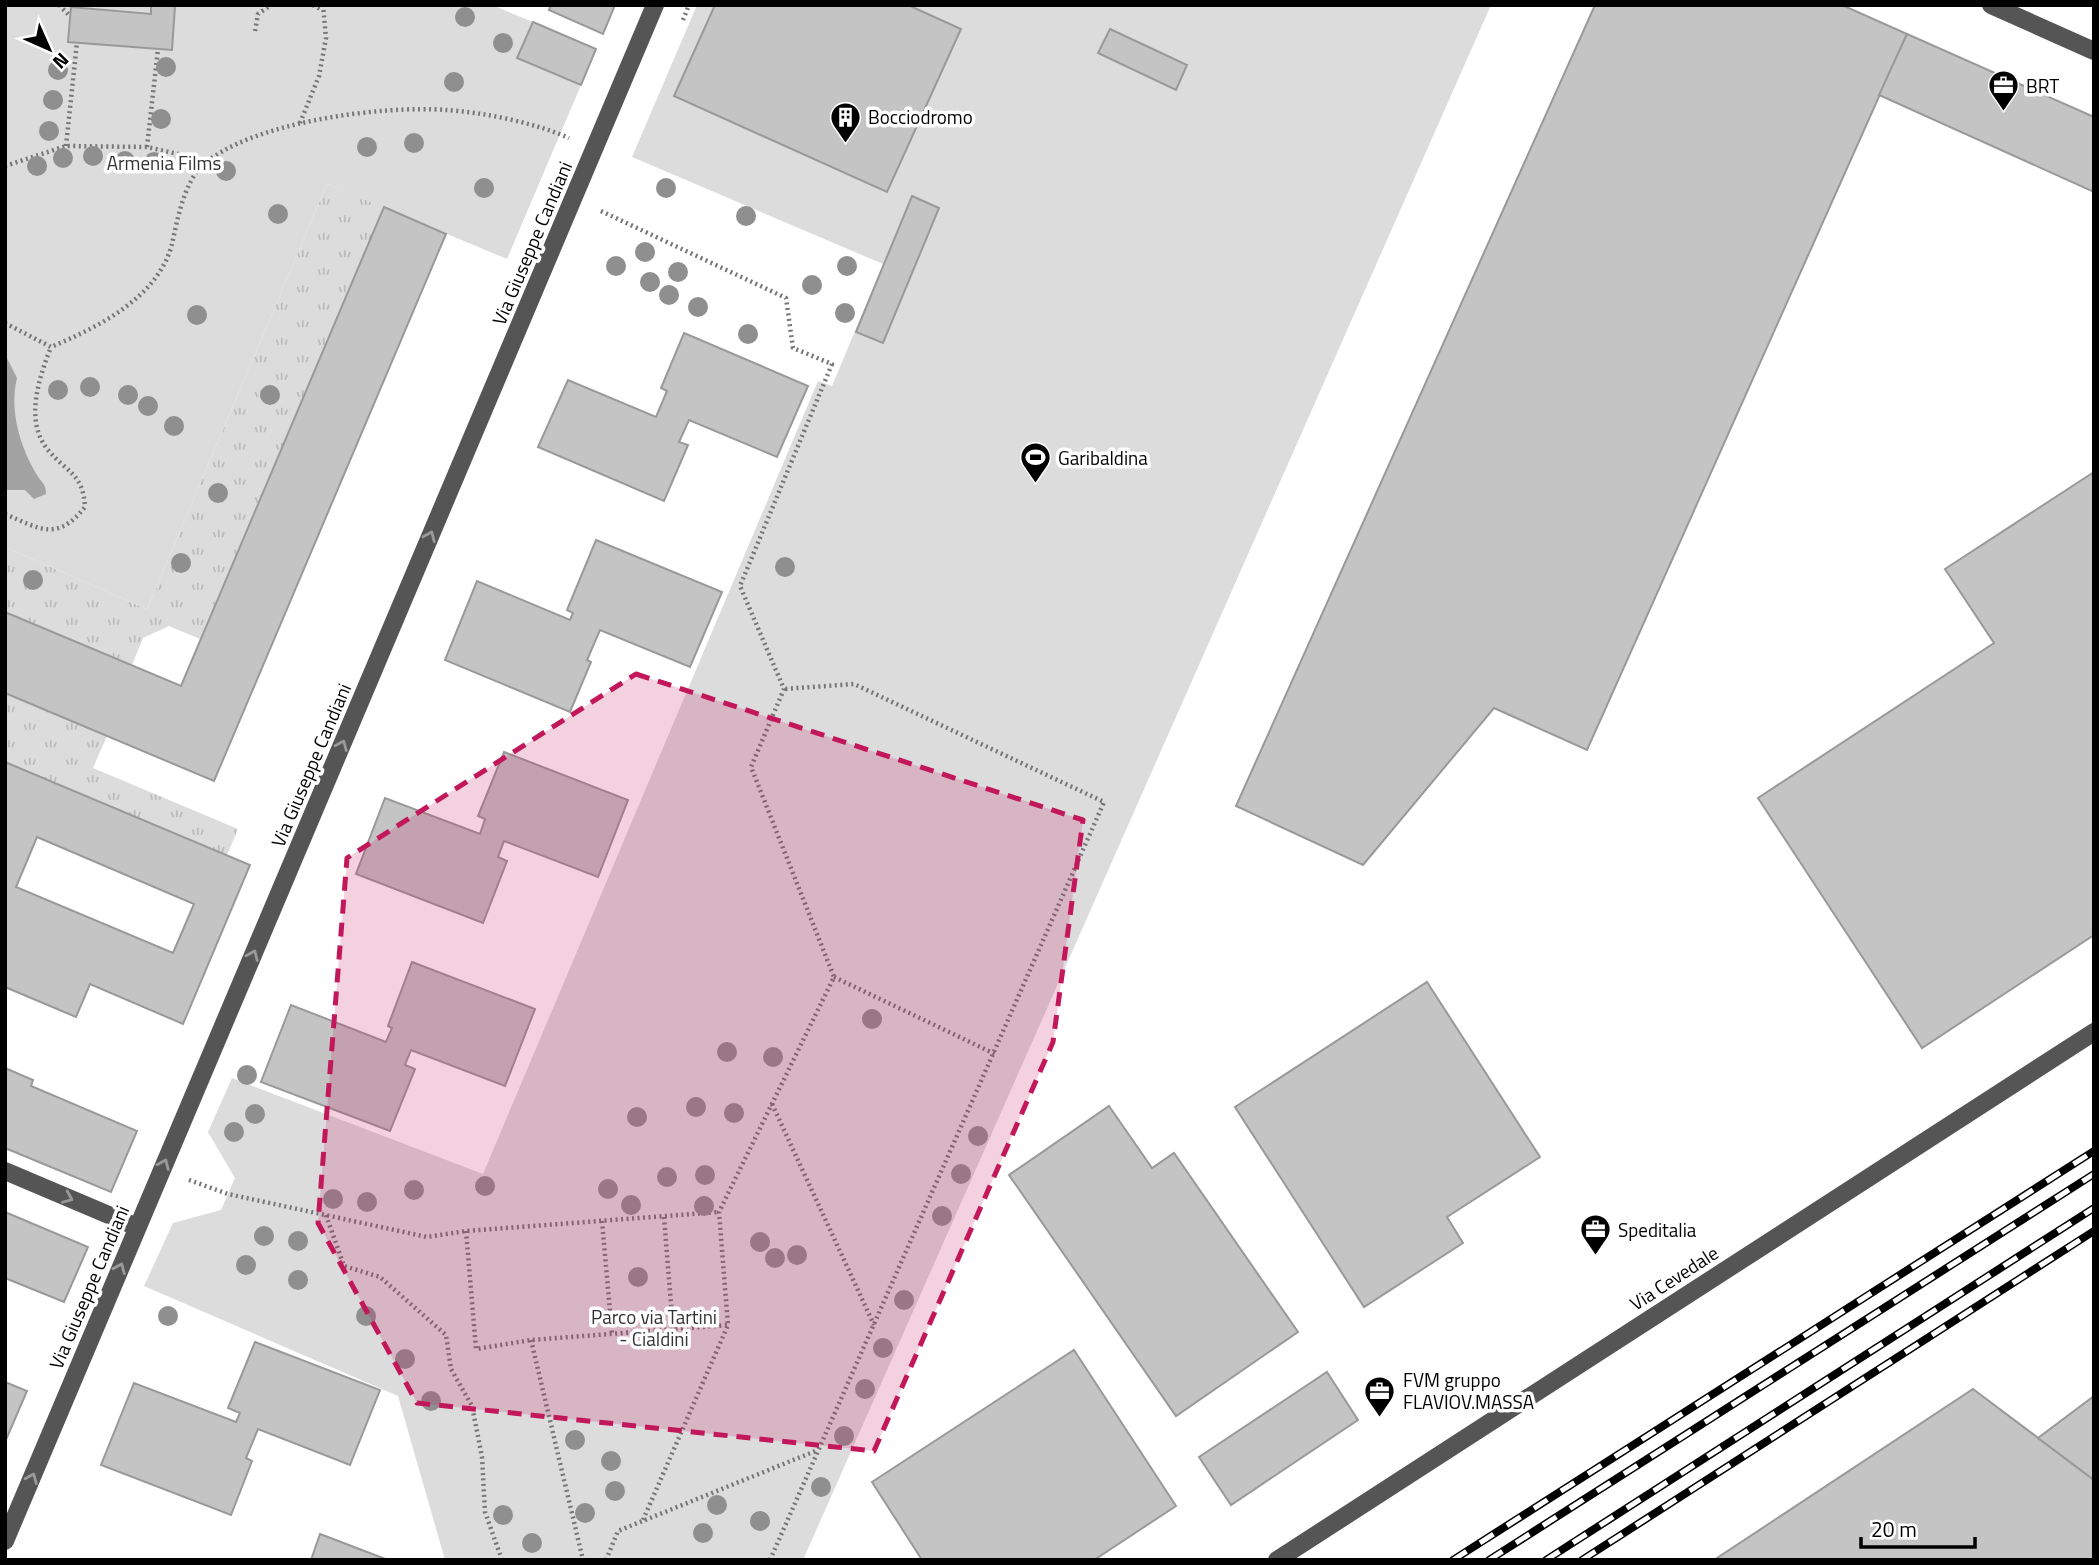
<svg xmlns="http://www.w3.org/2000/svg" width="2099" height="1565" font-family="'Titillium Web',sans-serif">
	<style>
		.grass { fill: url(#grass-tufts) }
		.green { fill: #dcdcdc }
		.water { fill: #a3a3a3 }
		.building { fill: #c4c4c4; stroke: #999; stroke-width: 2; fill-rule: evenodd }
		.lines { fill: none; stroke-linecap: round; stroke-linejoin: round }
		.path { stroke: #777; stroke-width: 4.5; stroke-dasharray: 2 3.5; stroke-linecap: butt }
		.minor { stroke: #555; stroke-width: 18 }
		.rail-casing { stroke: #000; stroke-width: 8 }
		.rail { stroke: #fff; stroke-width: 5; stroke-dasharray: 16; stroke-linecap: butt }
		.tree { fill: #8f8f8f }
		.oneway { stroke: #999 }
		.marked { fill: #c2185b; fill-opacity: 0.2; stroke: #c2185b; stroke-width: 5; stroke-dasharray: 14 9; stroke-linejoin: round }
		.labels { text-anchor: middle; stroke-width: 7; stroke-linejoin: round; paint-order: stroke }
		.poi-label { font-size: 19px; fill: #000; stroke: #fff; text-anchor: start }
		.park-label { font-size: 19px; fill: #333; stroke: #fff }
		.street-label { font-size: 19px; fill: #000; stroke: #fff }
	</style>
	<defs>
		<pattern id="grass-tufts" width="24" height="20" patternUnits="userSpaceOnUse" patternTransform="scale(1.75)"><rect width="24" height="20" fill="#dcdcdc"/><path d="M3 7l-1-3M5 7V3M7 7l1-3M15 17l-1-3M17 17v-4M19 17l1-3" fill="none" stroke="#bbb"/></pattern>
	</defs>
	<rect width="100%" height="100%" fill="#fff"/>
	<g class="grass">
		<polygon points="327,184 384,207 200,639 169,626 143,638 132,665 5,612 5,547 147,609"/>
		<polygon points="5,694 107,736 93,768 238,829 227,855 5,762"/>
	</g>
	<g class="green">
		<polygon points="8,5 492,5 533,22 518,58 581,85 507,259 327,184 147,609 5,547 5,11"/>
		<polygon points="697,5 1491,5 803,1560 445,1560 398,1396 144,1286 173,1223 221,1210 235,1178 208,1132 232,1078 483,1174 818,381 832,386 883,264 632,157"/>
	</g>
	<path class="water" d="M5 354 17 378C9 410 20 447 37 475 42 483 46 484 46 494L34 499 25 490H5Z"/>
	<g class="building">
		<polygon points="151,5 175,6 172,50 68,42 71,7 151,14"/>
		<polygon points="551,5 615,5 603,34 549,10"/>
		<polygon points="715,5 908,5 961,29 887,192 674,96"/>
		<polygon points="1595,5 1842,5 1907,34 1587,750 1494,708 1363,865 1236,806"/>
		<polygon points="533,22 596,49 581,85 517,58"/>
		<polygon points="1110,29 1187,65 1176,90 1098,53"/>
		<polygon points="1907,34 2094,117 2094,192 1879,95"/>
		<polygon points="912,196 939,208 883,343 856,332"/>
		<polygon points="384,207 446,234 214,781 5,693 5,612 181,686"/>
		<polygon points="684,333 808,386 777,457 689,420 679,442 688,445 664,501 538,447 568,380 656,417 667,391 661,388"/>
		<polygon points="2094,472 2094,935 1922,1048 1758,798 1994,643 1945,569"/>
		<polygon points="596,540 722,592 690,667 600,630 587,660 591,662 570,712 445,660 477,581 570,620 573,613 567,610"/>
		<polygon points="504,752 628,800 598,877 504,841 498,857 507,861 483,923 356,874 385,798 480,834 485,819 478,816"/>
		<path d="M5 762 250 865 183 1024 90 984 76 1017 5 987ZM37 837 194 904 173 953 16 887Z"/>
		<polygon points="412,962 535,1009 505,1086 411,1050 405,1065 415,1069 390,1131 261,1082 291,1005 386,1042 392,1028 388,1026"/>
		<polygon points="1427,982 1540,1157 1447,1217 1463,1243 1364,1307 1235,1107"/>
		<polygon points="5,1068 33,1080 31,1086 137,1131 111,1192 5,1148"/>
		<polygon points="1109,1106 1152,1168 1174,1153 1298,1332 1176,1416 1009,1175"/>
		<polygon points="5,1212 88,1247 64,1302 5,1278"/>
		<polygon points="255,1342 380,1390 350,1465 258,1429 246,1458 252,1461 231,1515 101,1465 134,1383 236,1422 240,1413 228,1408"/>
		<polygon points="1074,1350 1176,1506 1094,1560 922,1560 872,1482"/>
		<polygon points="1327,1372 1358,1420 1231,1505 1199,1457"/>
		<polygon points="5,1382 27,1391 5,1442"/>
		<polygon points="1973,1389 2094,1480 2094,1560 1714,1560"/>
		<polygon points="2094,1396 2094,1480 2038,1438"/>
		<polygon points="320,1534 388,1560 311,1560"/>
	</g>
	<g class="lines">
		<g class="path">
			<polyline points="59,5 70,16"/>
			<polyline points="313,5 322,10"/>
			<polyline points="683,20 689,5"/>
			<polyline points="255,31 258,14 271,5"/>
			<polyline points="300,123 319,76 326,38 323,5"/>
			<polyline points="66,146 77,42"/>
			<polyline points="147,147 158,49"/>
			<polyline points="5,166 66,146 147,147 178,154 201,167"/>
			<polyline points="601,211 786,298 793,348 832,364 740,586 784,689 751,767 834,977 719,1212 728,1325 643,1520"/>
			<path d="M5 323 51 347C98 327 158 298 172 244 177 221 184 183 202 166 249 122 383 105 446 110 482 112 536 123 569 138"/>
			<path d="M5 514C40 529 57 542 85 507 83 473 67 473 48 450 24 421 39 378 51 347"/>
			<polyline points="834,977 995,1054"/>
			<polyline points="772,1104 874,1325"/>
			<polyline points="189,1180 228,1194 427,1237 466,1231 719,1212"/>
			<polyline points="326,1215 344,1266 380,1277 446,1335 451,1369 472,1406 482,1457 485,1512 502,1560"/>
			<polyline points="664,1217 673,1329"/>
			<polyline points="602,1221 612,1334"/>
			<polyline points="466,1231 476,1349 531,1340 728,1325"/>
			<polyline points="531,1340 583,1560"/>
			<polyline points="606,1560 618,1531 818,1450"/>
			<polyline points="770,1560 1104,802 854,684 784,689"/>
		</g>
		<g class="minor">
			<polyline points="1991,5 2094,51"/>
			<polyline points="5,1171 137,1227"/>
			<polyline points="5,1541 655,5"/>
			<polyline points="1277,1560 2094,1032"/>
		</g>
		<defs>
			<g id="rail">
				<polyline points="1453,1560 2094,1151"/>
				<polyline points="1489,1560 2094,1174"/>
				<polyline points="1546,1560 2094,1208"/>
				<polyline points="1582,1560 2094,1231"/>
			</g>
		</defs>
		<use href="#rail" class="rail-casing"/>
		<use href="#rail" class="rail"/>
	</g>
	<g class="tree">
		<circle cx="465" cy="17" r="10"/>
		<circle cx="503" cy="43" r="10"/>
		<circle cx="166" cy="67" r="10"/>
		<circle cx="58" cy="70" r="10"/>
		<circle cx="454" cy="82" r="10"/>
		<circle cx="53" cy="100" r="10"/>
		<circle cx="161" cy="119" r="10"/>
		<circle cx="49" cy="131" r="10"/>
		<circle cx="414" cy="143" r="10"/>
		<circle cx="367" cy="147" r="10"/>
		<circle cx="93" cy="156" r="10"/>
		<circle cx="63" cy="158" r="10"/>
		<circle cx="125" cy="161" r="10"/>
		<circle cx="154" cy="162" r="10"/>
		<circle cx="37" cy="166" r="10"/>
		<circle cx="226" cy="171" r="10"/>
		<circle cx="484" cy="188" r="10"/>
		<circle cx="666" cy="188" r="10"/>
		<circle cx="278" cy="214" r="10"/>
		<circle cx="746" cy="216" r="10"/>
		<circle cx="645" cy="252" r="10"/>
		<circle cx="616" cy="266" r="10"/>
		<circle cx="847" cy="266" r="10"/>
		<circle cx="678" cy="272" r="10"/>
		<circle cx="650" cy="282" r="10"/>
		<circle cx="812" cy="285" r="10"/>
		<circle cx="669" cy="295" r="10"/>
		<circle cx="698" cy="307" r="10"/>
		<circle cx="845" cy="313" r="10"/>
		<circle cx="197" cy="315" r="10"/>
		<circle cx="748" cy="334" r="10"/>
		<circle cx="90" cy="387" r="10"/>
		<circle cx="58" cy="390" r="10"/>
		<circle cx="128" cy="395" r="10"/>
		<circle cx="270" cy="395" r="10"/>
		<circle cx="148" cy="406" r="10"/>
		<circle cx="174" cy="426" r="10"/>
		<circle cx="218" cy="493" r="10"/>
		<circle cx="181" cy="563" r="10"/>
		<circle cx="785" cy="567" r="10"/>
		<circle cx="33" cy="580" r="10"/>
		<circle cx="872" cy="1019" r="10"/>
		<circle cx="727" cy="1052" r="10"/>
		<circle cx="773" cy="1057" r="10"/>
		<circle cx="247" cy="1075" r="10"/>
		<circle cx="696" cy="1107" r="10"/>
		<circle cx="734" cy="1113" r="10"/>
		<circle cx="255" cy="1114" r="10"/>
		<circle cx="637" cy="1117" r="10"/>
		<circle cx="234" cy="1132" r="10"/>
		<circle cx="978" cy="1136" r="10"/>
		<circle cx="961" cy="1174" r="10"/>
		<circle cx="705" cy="1175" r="10"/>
		<circle cx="667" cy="1177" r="10"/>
		<circle cx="485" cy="1186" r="10"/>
		<circle cx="608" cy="1189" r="10"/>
		<circle cx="414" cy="1190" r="10"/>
		<circle cx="333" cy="1199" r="10"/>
		<circle cx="367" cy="1202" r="10"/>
		<circle cx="631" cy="1205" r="10"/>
		<circle cx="704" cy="1206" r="10"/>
		<circle cx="942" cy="1216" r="10"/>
		<circle cx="264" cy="1236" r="10"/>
		<circle cx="298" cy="1241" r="10"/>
		<circle cx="760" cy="1242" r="10"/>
		<circle cx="797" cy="1255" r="10"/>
		<circle cx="775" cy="1258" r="10"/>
		<circle cx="246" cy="1265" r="10"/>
		<circle cx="638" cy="1277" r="10"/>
		<circle cx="298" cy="1280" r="10"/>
		<circle cx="904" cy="1300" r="10"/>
		<circle cx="168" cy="1316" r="10"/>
		<circle cx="366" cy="1316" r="10"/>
		<circle cx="883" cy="1348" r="10"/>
		<circle cx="405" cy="1359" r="10"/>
		<circle cx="865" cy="1389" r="10"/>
		<circle cx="431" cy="1401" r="10"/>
		<circle cx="844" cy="1436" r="10"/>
		<circle cx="575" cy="1440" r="10"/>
		<circle cx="611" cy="1461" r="10"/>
		<circle cx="821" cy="1487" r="10"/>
		<circle cx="615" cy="1491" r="10"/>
		<circle cx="717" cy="1505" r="10"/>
		<circle cx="585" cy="1513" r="10"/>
		<circle cx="503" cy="1515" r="10"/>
		<circle cx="760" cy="1521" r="10"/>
		<circle cx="703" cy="1533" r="10"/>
		<circle cx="532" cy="1543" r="10"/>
	</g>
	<defs><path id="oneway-chevron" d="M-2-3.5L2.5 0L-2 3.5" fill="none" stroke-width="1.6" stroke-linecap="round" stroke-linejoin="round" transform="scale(1.75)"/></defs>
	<g class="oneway">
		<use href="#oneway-chevron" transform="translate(430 536) rotate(-67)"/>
		<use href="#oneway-chevron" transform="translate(342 745) rotate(-67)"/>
		<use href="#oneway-chevron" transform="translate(253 955) rotate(-67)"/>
		<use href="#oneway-chevron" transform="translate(164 1164) rotate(-67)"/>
		<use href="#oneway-chevron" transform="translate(68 1198) rotate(23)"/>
		<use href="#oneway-chevron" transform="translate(120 1268) rotate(-67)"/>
		<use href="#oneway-chevron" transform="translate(32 1478) rotate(-67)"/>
	</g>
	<path class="marked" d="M636 674 1083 820 1053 1042 874 1451 417 1403 318 1223 347 858Z"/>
	<defs>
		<symbol id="office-pin" viewBox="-11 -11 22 30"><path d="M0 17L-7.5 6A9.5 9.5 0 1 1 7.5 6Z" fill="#000" stroke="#fff"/><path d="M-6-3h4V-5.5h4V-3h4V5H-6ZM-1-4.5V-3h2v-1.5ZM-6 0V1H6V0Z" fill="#fff"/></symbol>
		<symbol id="building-pin" viewBox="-11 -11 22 30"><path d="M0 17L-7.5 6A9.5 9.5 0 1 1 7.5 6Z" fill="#000" stroke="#fff"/><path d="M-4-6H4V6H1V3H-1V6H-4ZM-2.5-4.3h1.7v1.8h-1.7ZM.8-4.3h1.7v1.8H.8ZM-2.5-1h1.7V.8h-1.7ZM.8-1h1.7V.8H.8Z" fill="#fff"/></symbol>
		<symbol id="stadium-pin" viewBox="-11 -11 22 30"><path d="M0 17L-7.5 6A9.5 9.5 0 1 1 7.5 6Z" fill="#000" stroke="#fff"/><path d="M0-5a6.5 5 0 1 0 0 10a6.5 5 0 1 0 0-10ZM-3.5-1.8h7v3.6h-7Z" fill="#fff"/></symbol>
	</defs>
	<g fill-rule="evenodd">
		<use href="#office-pin" x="1986" y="68" width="35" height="47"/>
		<use href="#building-pin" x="828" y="100" width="35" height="47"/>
		<use href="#stadium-pin" x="1018" y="440" width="35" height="47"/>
		<use href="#office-pin" x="1578" y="1212" width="35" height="47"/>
		<use href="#office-pin" x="1362" y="1374" width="35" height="47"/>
	</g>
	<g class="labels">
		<g class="poi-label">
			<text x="2026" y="93">BRT</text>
			<text x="868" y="124">Bocciodromo</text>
			<text x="1058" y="465">Garibaldina</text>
			<text x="1618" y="1237">Speditalia</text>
			<text x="1403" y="1387">FVM gruppo<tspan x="1403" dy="22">FLAVIOV.MASSA</tspan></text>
		</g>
		<g class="park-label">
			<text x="164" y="170">Armenia Films</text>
			<text x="654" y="1324">Parco via Tartini<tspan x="654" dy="22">- Cialdini</tspan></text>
		</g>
		<g class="street-label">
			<text transform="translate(532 243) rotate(-67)" y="7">Via Giuseppe Candiani</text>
			<text transform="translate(311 765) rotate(-67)" y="7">Via Giuseppe Candiani</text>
			<text transform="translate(1674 1278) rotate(-33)" y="7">Via Cevedale</text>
			<text transform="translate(89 1287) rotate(-67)" y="7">Via Giuseppe Candiani</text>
		</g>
	</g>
	<rect width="2099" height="1565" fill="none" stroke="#000000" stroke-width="14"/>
	<g transform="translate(49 49) rotate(135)" stroke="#ffffff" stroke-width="5" paint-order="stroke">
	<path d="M0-5L12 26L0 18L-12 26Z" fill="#000000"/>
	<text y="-10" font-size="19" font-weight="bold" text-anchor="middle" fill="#000000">N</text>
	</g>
	<path d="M1861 1537v10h114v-10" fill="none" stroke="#000000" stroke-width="3.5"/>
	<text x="1871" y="1537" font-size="21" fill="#000000" stroke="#ffffff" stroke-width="5" paint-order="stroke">20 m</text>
</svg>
